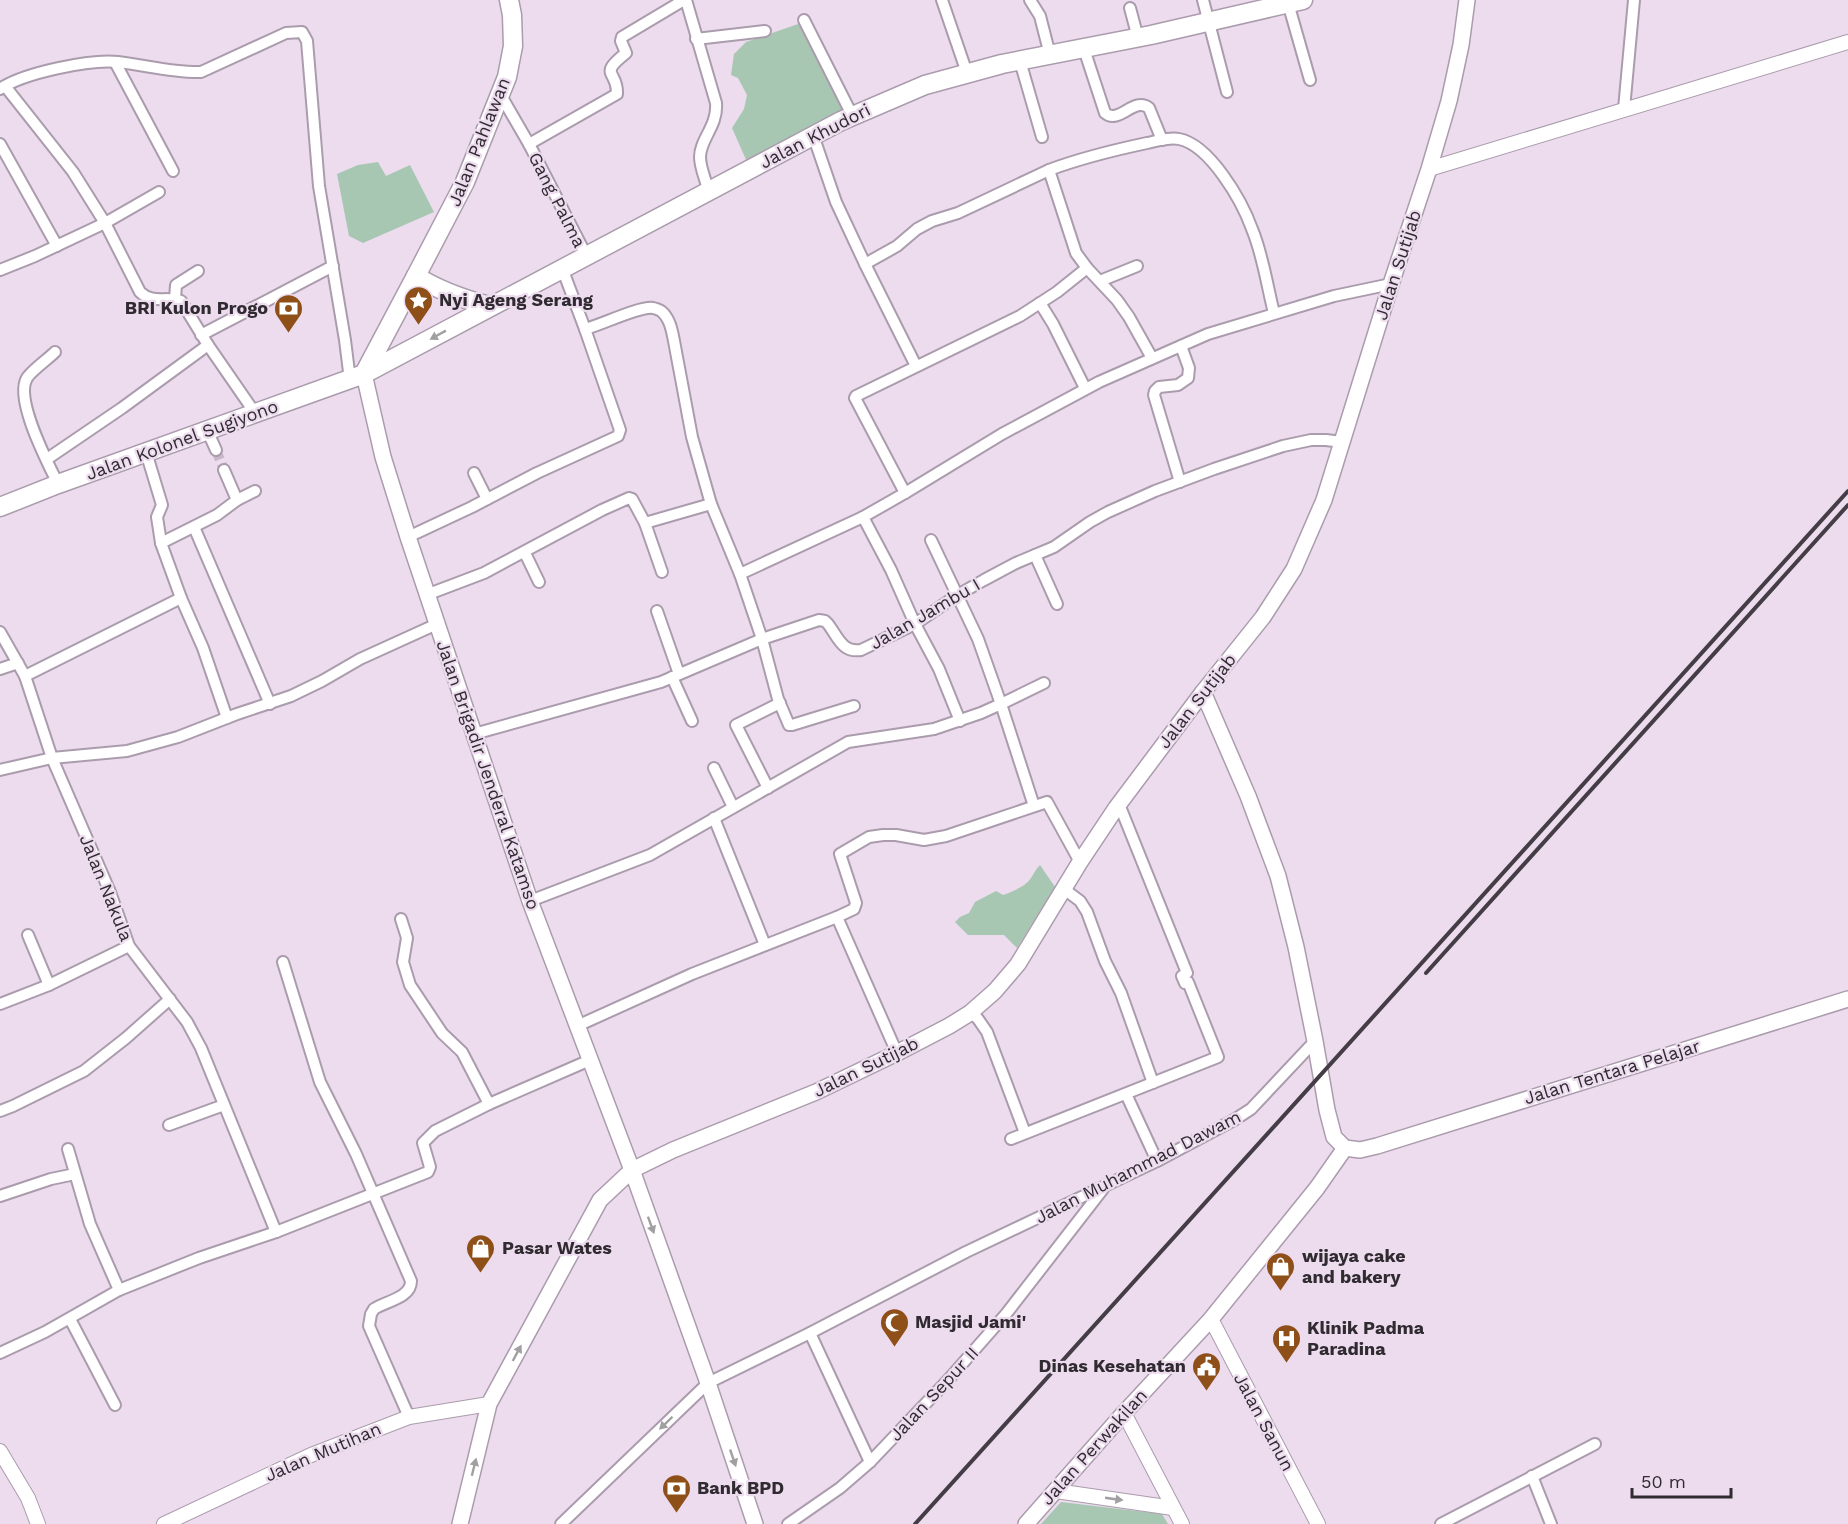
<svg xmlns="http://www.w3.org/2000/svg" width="1848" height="1524" font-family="'Work Sans',sans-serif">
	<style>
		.green { fill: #a7c7b2 }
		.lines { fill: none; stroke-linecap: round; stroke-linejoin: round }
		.minor-tunnel { stroke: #c6b8c8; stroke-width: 10; stroke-dasharray: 10 5; stroke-linecap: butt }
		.minor-casing { stroke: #ab9cad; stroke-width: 14 }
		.tertiary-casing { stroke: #ab9cad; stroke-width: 16 }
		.secondary-casing { stroke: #ab9cad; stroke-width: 18 }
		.primary-casing { stroke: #ab9cad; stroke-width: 21 }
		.trunk-casing { stroke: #ab9cad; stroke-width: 21 }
		.minor { stroke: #fff; stroke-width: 10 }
		.tertiary { stroke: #fff; stroke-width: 14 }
		.secondary { stroke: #fff; stroke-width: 15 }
		.primary { stroke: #fff; stroke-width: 18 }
		.trunk { stroke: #fff; stroke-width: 18 }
		.rail { stroke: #443d45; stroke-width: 4 }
		.oneway { fill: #a29fa2 }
		.labels { text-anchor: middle; stroke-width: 4.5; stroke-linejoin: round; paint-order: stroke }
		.street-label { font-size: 18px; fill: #302a31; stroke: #ecdcee }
		.poi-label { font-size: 18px; font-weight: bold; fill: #302a31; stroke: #ecdcee; text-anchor: start }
	</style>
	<rect width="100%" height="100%" fill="#ecdcee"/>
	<g class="green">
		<polygon points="801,23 848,108 747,162 732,128 744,109 747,95 738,78 731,75 734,54 746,42"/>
		<polygon points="378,162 386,176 410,165 434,212 363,243 349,236 337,174 358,165"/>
		<path d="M1040 865 1055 887 1017 948 1004 935H968L955 922 960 917 969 913 975 902 996 891 1003 895C1013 891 1025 887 1031 878 1034 873 1036 869 1040 865Z"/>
		<polygon points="1061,1502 1162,1514 1168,1524 1041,1524"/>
	</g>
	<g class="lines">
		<polyline class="minor-tunnel" points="216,450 224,470"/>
		<defs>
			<g id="minor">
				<path d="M686 0 716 103C718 126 700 139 700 157 700 168 706 180 708 190"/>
				<polyline points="942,0 967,73"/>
				<polyline points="1030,0 1040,16 1050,55"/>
				<polyline points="1203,0 1227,92"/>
				<polyline points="1288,3 1310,80"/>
				<polyline points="1130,8 1138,38"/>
				<polyline points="804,20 852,115"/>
				<polyline points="696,39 765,31"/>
				<path d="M1084 49 1105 113C1119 125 1134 96 1149 108L1162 140"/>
				<polyline points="1020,61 1042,137"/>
				<polyline points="115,62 173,171"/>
				<polyline points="5,86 73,172 105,223 159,192"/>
				<path d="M0 89C23 73 90 59 118 62 145 65 173 73 201 72L286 33 302 32 307 41 319 186 345 340 350 380"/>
				<polyline points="500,94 529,144 586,255"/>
				<polyline points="1624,109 1634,0"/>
				<polyline points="813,135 836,202 865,264 916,366"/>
				<polyline points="0,144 57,246"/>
				<path d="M529 144 617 94C618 70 597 76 626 53L621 41 622 37 684 0"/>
				<polyline points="865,264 897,246 917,229 932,221 958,213 1049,170"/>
				<path d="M562 268 585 329C601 325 640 306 653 308 654 308 660 310 661 311 670 318 672 331 674 341L692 437 711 504 740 574"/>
				<path d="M0 270 35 256 105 223 140 292C152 304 167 296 181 301L208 345 255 413"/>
				<polyline points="1100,281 1137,266"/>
				<polyline points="175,299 176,285 198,271"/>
				<polyline points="1040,303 1053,324 1085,388"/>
				<polyline points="201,335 333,266"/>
				<path d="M55 352C48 359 31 371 27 378 14 399 48 463 58 484"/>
				<path d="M1152 358 1129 317 1117 300 1087 268 1076 253 1049 170C1081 158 1114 150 1147 143 1157 141 1169 137 1179 139 1210 145 1242 201 1252 229 1263 255 1267 286 1274 313"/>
				<polyline points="207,430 216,450"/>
				<polyline points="146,452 162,505 157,517 161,543 181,598 203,648 227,718"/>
				<polyline points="47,459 122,408 208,345"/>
				<polyline points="474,473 487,499"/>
				<polyline points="1180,482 1154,395 1155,391 1159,387 1178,385 1188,378 1189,368 1181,346"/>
				<polyline points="905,493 855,398 856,396 1020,316 1057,292 1087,268"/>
				<polyline points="237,500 255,491"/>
				<polyline points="863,517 891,570 915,624 939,669 960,721"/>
				<polyline points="645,523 662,572"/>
				<polyline points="194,527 270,704"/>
				<polyline points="408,537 472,507 537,473 618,436 620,430 585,329"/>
				<polyline points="161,543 217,515 237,500 224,470"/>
				<polyline points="525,553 539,582"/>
				<polyline points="1035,555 1057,604"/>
				<polyline points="426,595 484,573 602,510 629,498 632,499 645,523 711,504"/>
				<polyline points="657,611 679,674"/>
				<polyline points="0,632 25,676 52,758 110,892 129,946 187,1022 201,1048 276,1232"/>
				<polyline points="0,669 18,663"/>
				<polyline points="25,676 181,598"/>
				<polyline points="672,677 692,721"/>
				<polyline points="854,706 792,725 789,725 778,699 762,639 740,574 863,517 905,493 1002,434 1099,382 1208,334 1334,296 1391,284"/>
				<path d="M474 734 661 682 762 639 819 620 825 621 828 624C838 637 842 653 861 650L915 624 956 596 984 580 1016 563 1054 547 1090 522 1108 512 1155 491 1214 469 1283 446 1311 440H1326L1342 442"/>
				<polyline points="714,768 733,807"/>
				<polyline points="0,770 52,758 127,751 178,737 237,714 291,696 322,681 360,659 437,624"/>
				<polyline points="768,788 736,725 780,703"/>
				<polyline points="1034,806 1001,704 1044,683"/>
				<polyline points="714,818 765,945"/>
				<polyline points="1064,889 1080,901 1087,912 1105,961 1121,993 1153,1083"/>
				<polyline points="530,901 650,855 848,742 934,729 981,713 1001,704 978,639 931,540"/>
				<polyline points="837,917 854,909 856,903 840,854 869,837 883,835 896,835 924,840 946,836 1047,802 1080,862"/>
				<polyline points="401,919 407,938 403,962 410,985 442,1033 462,1052 489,1104"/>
				<polyline points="28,935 49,985"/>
				<path d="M283 962 320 1082 356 1154 411 1281C411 1298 386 1301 374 1309L371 1314 369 1326 409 1417"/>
				<polyline points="0,1004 49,985 129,946"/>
				<polyline points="971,1012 978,1019 987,1032 1025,1133"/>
				<polyline points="577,1026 692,974 837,917 897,1053"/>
				<polyline points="1126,1094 1157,1161"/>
				<polyline points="0,1111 13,1106 84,1071 126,1038 170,999"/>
				<polyline points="169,1125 224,1105"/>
				<polyline points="1011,1139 1218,1057 1188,982 1185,983 1182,976 1187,973 1119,804"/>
				<polyline points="68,1149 90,1224 119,1290"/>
				<polyline points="0,1196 51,1179 75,1174"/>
				<polyline points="70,1319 115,1405"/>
				<polyline points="810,1333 870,1462"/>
				<polyline points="0,1353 45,1332 119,1290 199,1258 276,1232 428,1172 430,1167 423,1143 435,1131 489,1104 590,1060"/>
				<polyline points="1532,1476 1551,1524"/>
				<polyline points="561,1524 708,1383 810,1333 966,1252 1157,1161 1234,1120 1251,1109 1315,1041"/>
				<polyline points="788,1524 840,1488 870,1462 948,1380 1006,1314 1103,1189"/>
				<polyline points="1441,1524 1595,1444"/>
			</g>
			<g id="tertiary">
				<polyline points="1429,169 1848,42"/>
				<polyline points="1211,1319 1318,1524"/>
				<polyline points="1124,1413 1182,1524"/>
				<polyline points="0,1451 28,1498 38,1524"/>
				<polyline points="1056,1491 1173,1508"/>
				<polyline points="164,1524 311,1455 409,1417 489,1404"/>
			</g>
			<g id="secondary">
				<polyline points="364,374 383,457 408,537 530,901 632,1170 708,1383 755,1524"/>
				<polyline points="1203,692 1248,796 1278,876 1296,947 1315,1041 1327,1110 1334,1137 1345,1148 1360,1150 1377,1146 1848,999"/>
				<polyline points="460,1524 489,1404 600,1200 632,1170 673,1150 816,1092 897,1053 949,1026 970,1013 995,991 1018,964 1080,862 1116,808 1203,692 1263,617 1294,569 1324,500 1391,284 1429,169 1449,101 1461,45 1467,0"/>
				<polyline points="1026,1524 1124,1413 1211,1319 1317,1188 1345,1148"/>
			</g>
			<polyline id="primary" points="416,276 465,182 507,77 513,46 512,15 509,0"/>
			<g id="trunk">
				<path d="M364 374 416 276C439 291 463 299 489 306"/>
				<polyline points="0,507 58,484 364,374 841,121 925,85 1002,64 1151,35 1303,0"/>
			</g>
		</defs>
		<use href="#minor" class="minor-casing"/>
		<use href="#tertiary" class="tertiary-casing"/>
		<use href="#secondary" class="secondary-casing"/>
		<use href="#primary" class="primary-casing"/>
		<use href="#trunk" class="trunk-casing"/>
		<use href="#minor" class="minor"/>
		<use href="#tertiary" class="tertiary"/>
		<use href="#secondary" class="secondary"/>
		<use href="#primary" class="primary"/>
		<use href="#trunk" class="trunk"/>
		<g class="rail">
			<polyline points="1426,973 1848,505"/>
			<polyline points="915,1524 1848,491"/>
		</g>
	</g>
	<defs><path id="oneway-solid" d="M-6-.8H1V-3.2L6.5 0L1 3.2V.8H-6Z" transform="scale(1.5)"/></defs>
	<g class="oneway">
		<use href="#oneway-solid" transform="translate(438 335) rotate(151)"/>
		<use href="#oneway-solid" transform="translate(651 1225) rotate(70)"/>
		<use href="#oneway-solid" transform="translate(517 1353) rotate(-62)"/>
		<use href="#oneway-solid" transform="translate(666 1423) rotate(136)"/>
		<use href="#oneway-solid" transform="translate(733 1458) rotate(71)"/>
		<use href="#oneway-solid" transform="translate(474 1467) rotate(-76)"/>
		<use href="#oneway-solid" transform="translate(1114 1499) rotate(8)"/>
	</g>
	<defs>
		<symbol id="sight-pin" viewBox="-11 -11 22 30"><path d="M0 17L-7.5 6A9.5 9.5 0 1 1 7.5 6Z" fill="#8f4f18" stroke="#ecdcee"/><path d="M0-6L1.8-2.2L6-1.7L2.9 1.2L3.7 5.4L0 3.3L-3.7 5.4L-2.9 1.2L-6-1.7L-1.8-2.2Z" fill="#fff"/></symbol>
		<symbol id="bank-pin" viewBox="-11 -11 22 30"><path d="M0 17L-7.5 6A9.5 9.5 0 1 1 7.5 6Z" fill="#8f4f18" stroke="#ecdcee"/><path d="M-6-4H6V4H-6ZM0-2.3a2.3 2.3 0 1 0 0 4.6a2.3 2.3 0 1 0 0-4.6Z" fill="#fff"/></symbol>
		<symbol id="shop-pin" viewBox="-11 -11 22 30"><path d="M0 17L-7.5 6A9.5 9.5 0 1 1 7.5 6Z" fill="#8f4f18" stroke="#ecdcee"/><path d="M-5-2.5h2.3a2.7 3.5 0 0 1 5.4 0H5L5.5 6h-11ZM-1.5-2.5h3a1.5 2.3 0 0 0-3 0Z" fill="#fff"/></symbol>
		<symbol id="mosque-pin" viewBox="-11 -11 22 30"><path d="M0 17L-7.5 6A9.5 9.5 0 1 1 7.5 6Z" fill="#8f4f18" stroke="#ecdcee"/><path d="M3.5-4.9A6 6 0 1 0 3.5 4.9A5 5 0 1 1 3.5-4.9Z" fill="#fff"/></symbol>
		<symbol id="hospital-pin" viewBox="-11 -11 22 30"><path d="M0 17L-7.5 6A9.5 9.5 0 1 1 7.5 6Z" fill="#8f4f18" stroke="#ecdcee"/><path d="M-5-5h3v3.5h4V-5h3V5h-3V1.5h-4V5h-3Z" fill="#fff"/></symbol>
		<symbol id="civic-pin" viewBox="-11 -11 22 30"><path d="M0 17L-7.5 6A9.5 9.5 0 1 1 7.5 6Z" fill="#8f4f18" stroke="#ecdcee"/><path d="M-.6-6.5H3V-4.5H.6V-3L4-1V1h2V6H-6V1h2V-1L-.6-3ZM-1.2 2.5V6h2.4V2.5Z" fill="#fff"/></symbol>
	</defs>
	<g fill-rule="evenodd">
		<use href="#sight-pin" x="402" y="284" width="33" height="45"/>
		<use href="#bank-pin" x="272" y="292" width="33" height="45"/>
		<use href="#shop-pin" x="464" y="1232" width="33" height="45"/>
		<use href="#shop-pin" x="1264" y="1250" width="33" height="45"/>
		<use href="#mosque-pin" x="878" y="1306" width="33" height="45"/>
		<use href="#hospital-pin" x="1270" y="1322" width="33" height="45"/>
		<use href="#civic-pin" x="1190" y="1350" width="33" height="45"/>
		<use href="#bank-pin" x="660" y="1472" width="33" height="45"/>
	</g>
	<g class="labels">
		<g class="street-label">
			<text transform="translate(815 136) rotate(-27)" y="6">Jalan Khudori</text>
			<text transform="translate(479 142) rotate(-68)" y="6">Jalan Pahlawan</text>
			<text transform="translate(557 200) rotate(63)" y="6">Gang Palma</text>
			<text transform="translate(1398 265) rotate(-72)" y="6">Jalan Sutijab</text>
			<text transform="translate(182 440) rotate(-20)" y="6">Jalan Kolonel Sugiyono</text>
			<text transform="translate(925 614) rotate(-30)" y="6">Jalan Jambu I</text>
			<text transform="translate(1197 701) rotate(-52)" y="6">Jalan Sutijab</text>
			<text transform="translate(488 775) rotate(71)" y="6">Jalan Brigadir Jenderal Katamso</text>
			<text transform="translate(106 888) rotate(68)" y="6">Jalan Nakula</text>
			<text transform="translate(866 1067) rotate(-26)" y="6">Jalan Sutijab</text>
			<text transform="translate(1612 1072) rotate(-17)" y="6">Jalan Tentara Pelajar</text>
			<text transform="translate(1138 1167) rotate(-27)" y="6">Jalan Muhammad Dawam</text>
			<text transform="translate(934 1394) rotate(-47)" y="6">Jalan Sepur II</text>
			<text transform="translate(1264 1422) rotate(62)" y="6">Jalan Sanun</text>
			<text transform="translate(1094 1447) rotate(-48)" y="6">Jalan Perwakilan</text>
			<text transform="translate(323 1452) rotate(-23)" y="6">Jalan Mutihan</text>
		</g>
		<g class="poi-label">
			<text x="439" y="306">Nyi Ageng Serang</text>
			<text x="268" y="314" text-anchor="end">BRI Kulon Progo</text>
			<text x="502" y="1254">Pasar Wates</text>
			<text x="1302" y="1262">wijaya cake<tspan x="1302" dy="21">and bakery</tspan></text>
			<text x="915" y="1328">Masjid Jami'</text>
			<text x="1307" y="1334">Klinik Padma<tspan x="1307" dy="21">Paradina</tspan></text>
			<text x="1186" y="1372" text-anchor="end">Dinas Kesehatan</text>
			<text x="697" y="1494">Bank BPD</text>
		</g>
	</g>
	<path d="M1632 1488v9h99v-9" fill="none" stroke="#302a31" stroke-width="3"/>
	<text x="1641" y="1488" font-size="18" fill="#302a31" stroke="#ecdcee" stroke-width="4.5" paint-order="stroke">50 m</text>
</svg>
